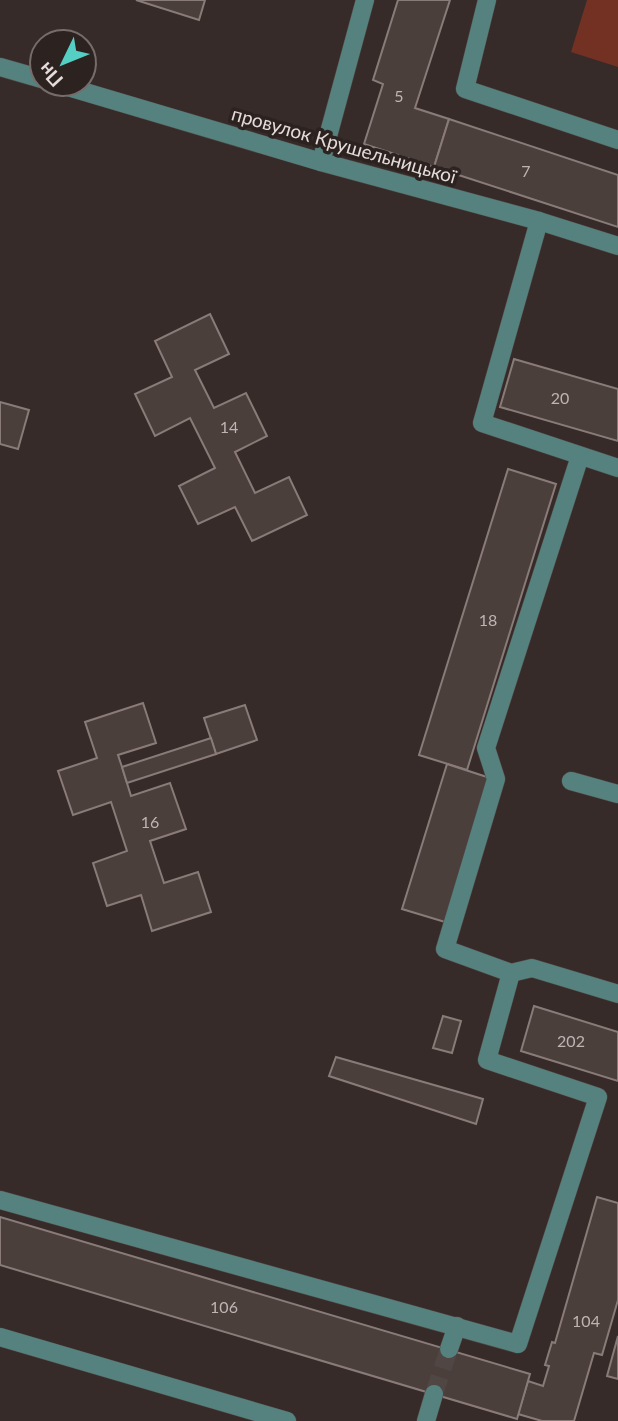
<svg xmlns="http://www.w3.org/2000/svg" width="618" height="1421" font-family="Lato,sans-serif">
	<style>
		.green { fill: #733123 }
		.building { fill: #4b3f3c; stroke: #897b78; stroke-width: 2 }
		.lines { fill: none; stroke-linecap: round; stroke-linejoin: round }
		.minor-tunnel { stroke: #504644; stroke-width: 18; stroke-dasharray: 18 9; stroke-linecap: butt }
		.minor-casing { stroke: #524745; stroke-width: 19 }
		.minor { stroke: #55827e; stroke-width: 18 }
		.labels { text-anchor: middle; stroke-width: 7; stroke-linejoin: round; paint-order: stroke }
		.number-label { font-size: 16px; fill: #beb5b3 }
		.street-label { font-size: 19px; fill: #e4dcdb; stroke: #2c221f }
	</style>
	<rect width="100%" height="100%" fill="#362b29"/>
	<polygon class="green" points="587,0 618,0 618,67 571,52"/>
	<g class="building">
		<polygon points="136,0 205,0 199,20"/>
		<polygon points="398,0 450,0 415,108 449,119 434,167 364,144 383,84 373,80"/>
		<polygon points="449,119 618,175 618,227 434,167"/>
		<polygon points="210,314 229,354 195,370 214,408 246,393 267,436 235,452 255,493 289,477 307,515 252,541 235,507 198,524 179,486 215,468 190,418 155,436 135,394 172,377 155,341"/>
		<polygon points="514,359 618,389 618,441 500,407"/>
		<polygon points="0,402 29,410 18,449 0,444"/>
		<polygon points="508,469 556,484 467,770 419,755"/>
		<polygon points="143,703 156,743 118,755 122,767 131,796 170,783 186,829 150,841 164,883 198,872 211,912 152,931 141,895 107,906 93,863 127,851 111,802 73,815 58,771 97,758 85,722"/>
		<polygon points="245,705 257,740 216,754 204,718"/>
		<polygon points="211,738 216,754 127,783 122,767"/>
		<polygon points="447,764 490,778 445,922 402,909"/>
		<polygon points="534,1006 618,1032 618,1081 521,1051"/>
		<polygon points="443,1016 461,1021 452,1053 433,1048"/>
		<polygon points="336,1057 483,1099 476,1124 329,1076"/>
		<polygon points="597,1197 618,1203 618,1300 602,1355 594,1353 574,1421 542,1421 518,1414 528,1381 543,1386 549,1366 545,1365 552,1342 555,1343"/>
		<polygon points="0,1217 530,1374 517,1419 0,1265"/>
		<polygon points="618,1336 618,1379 607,1376"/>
	</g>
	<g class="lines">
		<polyline class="minor-tunnel" points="434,1394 449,1349"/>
		<defs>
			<g id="minor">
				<polyline points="487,0 465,89 618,140"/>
				<polyline points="0,67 42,79"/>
				<polyline points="58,84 321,162 539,221 618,246"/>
				<polyline points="321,162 365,0"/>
				<polyline points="539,221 482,423 618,468"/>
				<polyline points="580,456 486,748 496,779 445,949 511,973 532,968 618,994"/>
				<polyline points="571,781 618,794"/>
				<polyline points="0,1200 518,1344 598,1097 487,1060 511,973"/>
				<polyline points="0,1337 287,1421"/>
				<polyline points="449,1349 457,1326"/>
				<polyline points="426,1421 434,1394"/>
			</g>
		</defs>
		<use href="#minor" class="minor-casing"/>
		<use href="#minor" class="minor"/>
	</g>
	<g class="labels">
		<g class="number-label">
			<text x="399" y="102">5</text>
			<text x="526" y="177">7</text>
			<text x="560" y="404">20</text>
			<text x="229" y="433">14</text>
			<text x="488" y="626">18</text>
			<text x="150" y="828">16</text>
			<text x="571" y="1047">202</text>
			<text x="224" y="1313">106</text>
			<text x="586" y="1327">104</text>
		</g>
		<g class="street-label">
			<text transform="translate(344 145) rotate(16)" y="7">провулок Крушельницької</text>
		</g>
	</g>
	<g transform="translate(63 63) rotate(227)"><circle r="33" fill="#2c221f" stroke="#766c6a" stroke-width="2"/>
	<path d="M0-5L12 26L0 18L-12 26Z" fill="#55cec4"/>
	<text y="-10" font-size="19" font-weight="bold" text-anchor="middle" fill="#e4dcdb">Пн</text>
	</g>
</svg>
